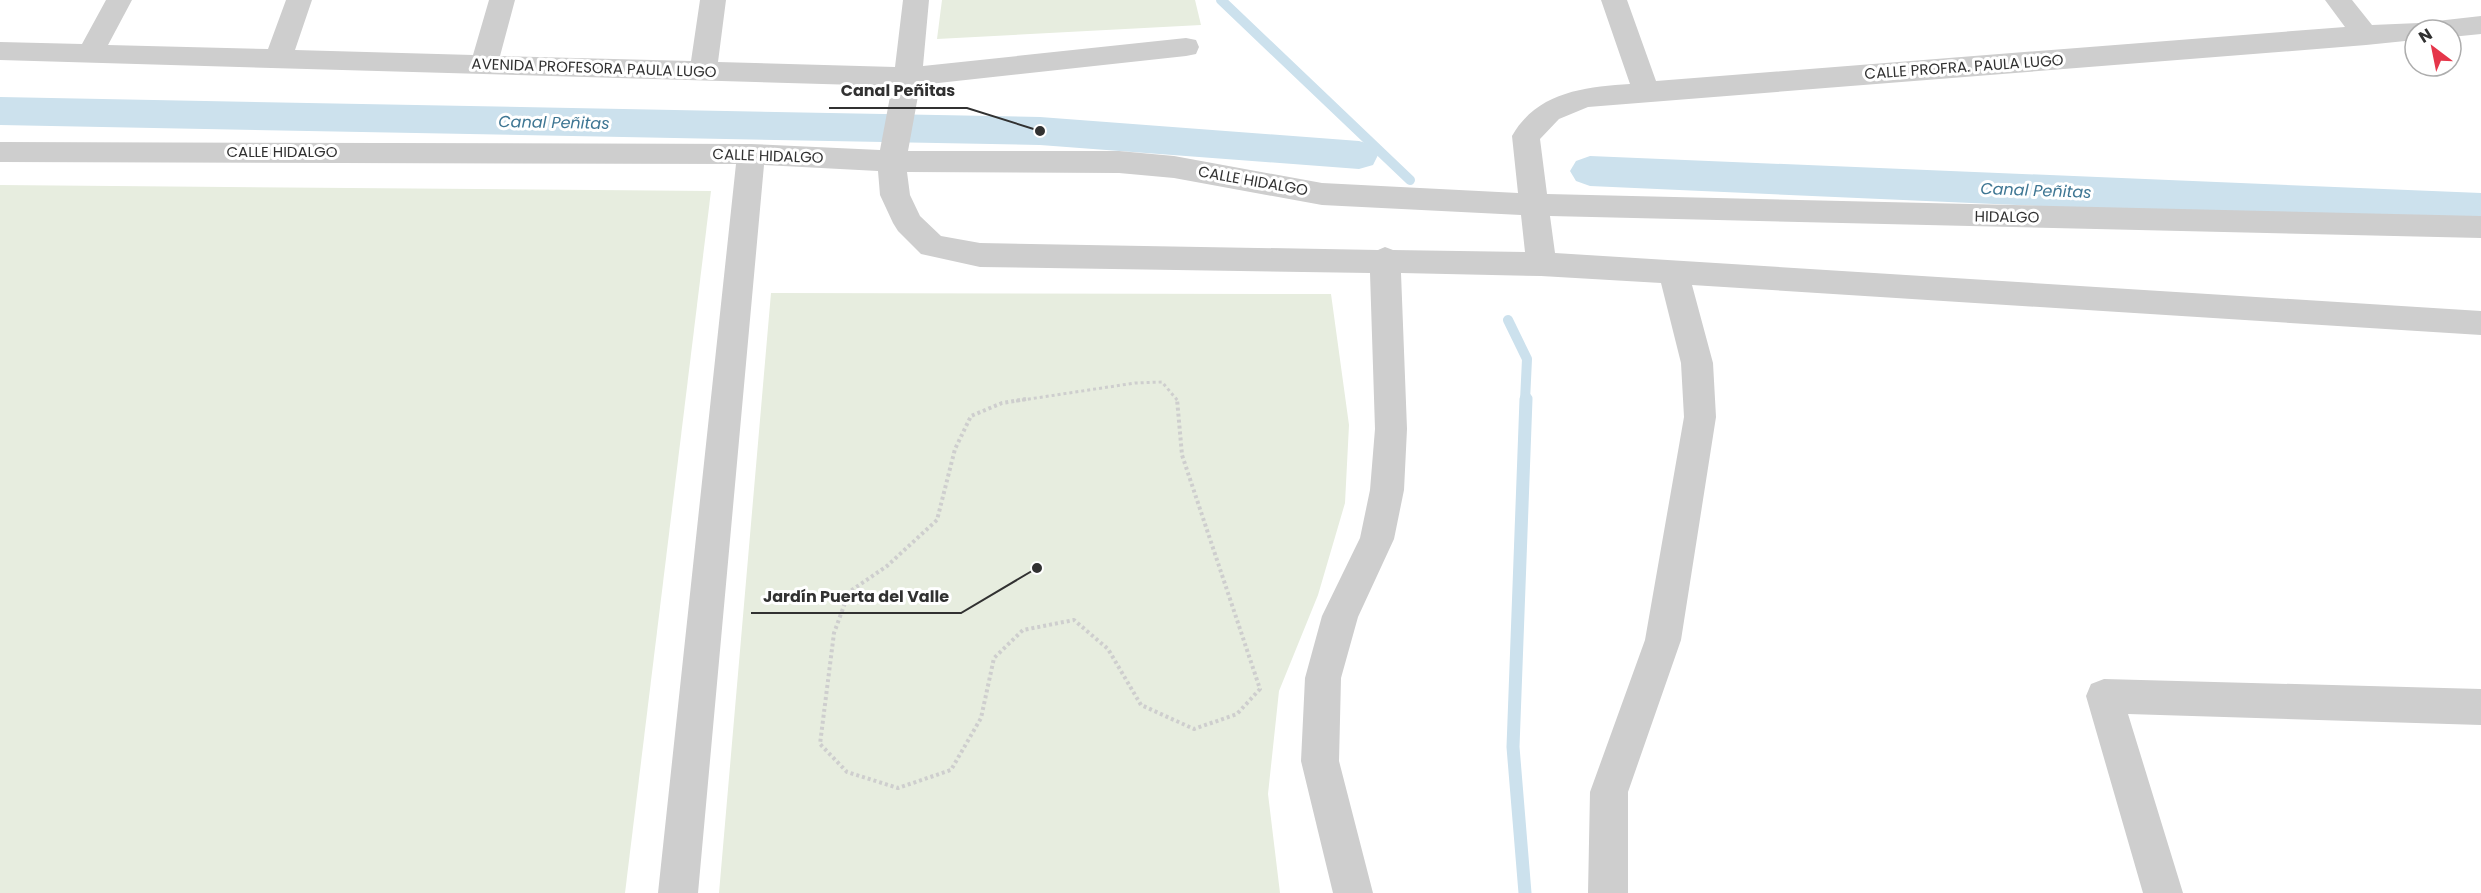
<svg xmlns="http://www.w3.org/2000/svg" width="2481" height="893" font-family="Poppins,sans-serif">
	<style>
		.green { fill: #e7eddf }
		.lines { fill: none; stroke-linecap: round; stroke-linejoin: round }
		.stream-far1 { stroke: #cce1ed; stroke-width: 10 }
		.stream { stroke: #cce1ed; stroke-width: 13 }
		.canal { fill: #cce1ed; fill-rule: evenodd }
		.path-far1 { stroke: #cecece; stroke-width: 3; stroke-dasharray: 3 3; stroke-linecap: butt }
		.path { stroke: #cecece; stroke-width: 4; stroke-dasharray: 3 3; stroke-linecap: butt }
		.minor { fill: #cecece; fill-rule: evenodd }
		.labels { text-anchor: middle; stroke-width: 6; stroke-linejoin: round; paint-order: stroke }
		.street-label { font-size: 15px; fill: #313131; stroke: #fff }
		.water-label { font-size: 16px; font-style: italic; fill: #3e7693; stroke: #fff }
		.leader { fill: none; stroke: #313131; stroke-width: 2 }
		.callout-dot { fill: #313131; stroke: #fff; stroke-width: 2 }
		.callout-label { font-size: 16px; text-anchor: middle; font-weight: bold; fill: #313131; stroke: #fff; stroke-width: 6; stroke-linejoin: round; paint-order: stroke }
	</style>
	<rect width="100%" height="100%" fill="#fff"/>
	<g class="green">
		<polygon points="942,0 1195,0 1201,25 937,39"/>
		<polygon points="0,185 711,191 625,893 0,893"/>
		<polygon points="771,293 1331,294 1349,425 1345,503 1318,595 1279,691 1268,794 1280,893 719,893"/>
	</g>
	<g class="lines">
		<g class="stream-far1">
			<polyline points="1221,0 1410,180"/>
			<polyline points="1508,320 1527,359 1525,401"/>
		</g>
		<polyline class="stream" points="1525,893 1513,747 1526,399"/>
		<g class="canal">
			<polygon points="0,97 1040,117 1359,141 1373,145 1378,155 1373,165 1359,169 1040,145 0,125"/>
			<polygon points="1590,156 2481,193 2481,223 2149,211 1590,186 1576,181 1570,171 1576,161"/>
		</g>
		<polyline class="path-far1" points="1016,401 1135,383 1162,382 1178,401"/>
		<polyline class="path" points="1026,399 1002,403 971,416 955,449 937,520 887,566 849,592 834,633 820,744 847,772 898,788 951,770 981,718 994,658 1023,630 1074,620 1108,649 1141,705 1194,729 1237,714 1260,689 1182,455 1177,399"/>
		<g class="minor">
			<path d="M106 0H132L108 45 268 49 286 0H312L295 50 473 55 489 0H515L500 56 691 61 700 0H726L718 62 895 67 903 0H929L923 66 1186 38 1196 40 1199 47 1196 54 1186 56 920 85 908 151H1119L1174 156 1322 183 1518 193 1512 136C1537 92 1584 87 1630 84L1601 0H1627L1656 81 2345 27 2325 0H2352L2372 25 2419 23 2481 16V34L2451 37V30H2415V40L2366 45 1588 107 1559 119 1540 139 1547 194 2481 216V238L1550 216 1555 253 2481 311V335L1692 285 1713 363 1716 417 1681 640 1628 792V893H1588L1590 792 1645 640 1684 417 1681 363 1661 283 1541 276 1401 273 1407 429 1404 490 1394 539 1358 617 1341 678 1339 761 1373 893H1333L1301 761 1305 678 1322 616 1360 538 1370 490 1375 429 1370 273 980 267 921 254 898 231 893 223 880 195 878 171 764 165 698 893H658L736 164 0 162V142L751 144 880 150 892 86 0 60V42L82 44ZM907 172 1119 173 1174 178 1322 205 1521 215 1525 252 1393 250 1385 247 1378 250 980 243 941 236 920 216 910 195Z"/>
			<polygon points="2104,679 2481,689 2481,725 2128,714 2183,893 2143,893 2086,696 2091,684"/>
		</g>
	</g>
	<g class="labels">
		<g class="street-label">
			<text transform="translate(1964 67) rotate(-4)" y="5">CALLE PROFRA. PAULA LUGO</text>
			<text transform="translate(594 68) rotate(2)" y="5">AVENIDA PROFESORA PAULA LUGO</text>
			<text x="282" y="157">CALLE HIDALGO</text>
			<text transform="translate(768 156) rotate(2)" y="5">CALLE HIDALGO</text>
			<text transform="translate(1253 181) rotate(10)" y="5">CALLE HIDALGO</text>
			<text transform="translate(2007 217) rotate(1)" y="5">HIDALGO</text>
		</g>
		<g class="water-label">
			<text transform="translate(554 122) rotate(1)" y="6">Canal Peñitas</text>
			<text transform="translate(2036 190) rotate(2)" y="6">Canal Peñitas</text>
		</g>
	</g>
	<path class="leader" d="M1040 131L967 108H829M1037 568L961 613H751"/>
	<g class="callout-dot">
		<circle cx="1040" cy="131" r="6"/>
		<circle cx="1037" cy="568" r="6"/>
	</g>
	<g class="callout-label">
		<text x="898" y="96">Canal Peñitas</text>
		<text x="856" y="602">Jardín Puerta del Valle</text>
	</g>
	<g transform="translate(2433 48) rotate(328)"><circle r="28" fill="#ffffff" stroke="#adadad" stroke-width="1.5"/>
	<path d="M0-4.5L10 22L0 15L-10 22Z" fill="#e5364a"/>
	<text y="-9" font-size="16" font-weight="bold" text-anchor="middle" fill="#313131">N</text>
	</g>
</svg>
